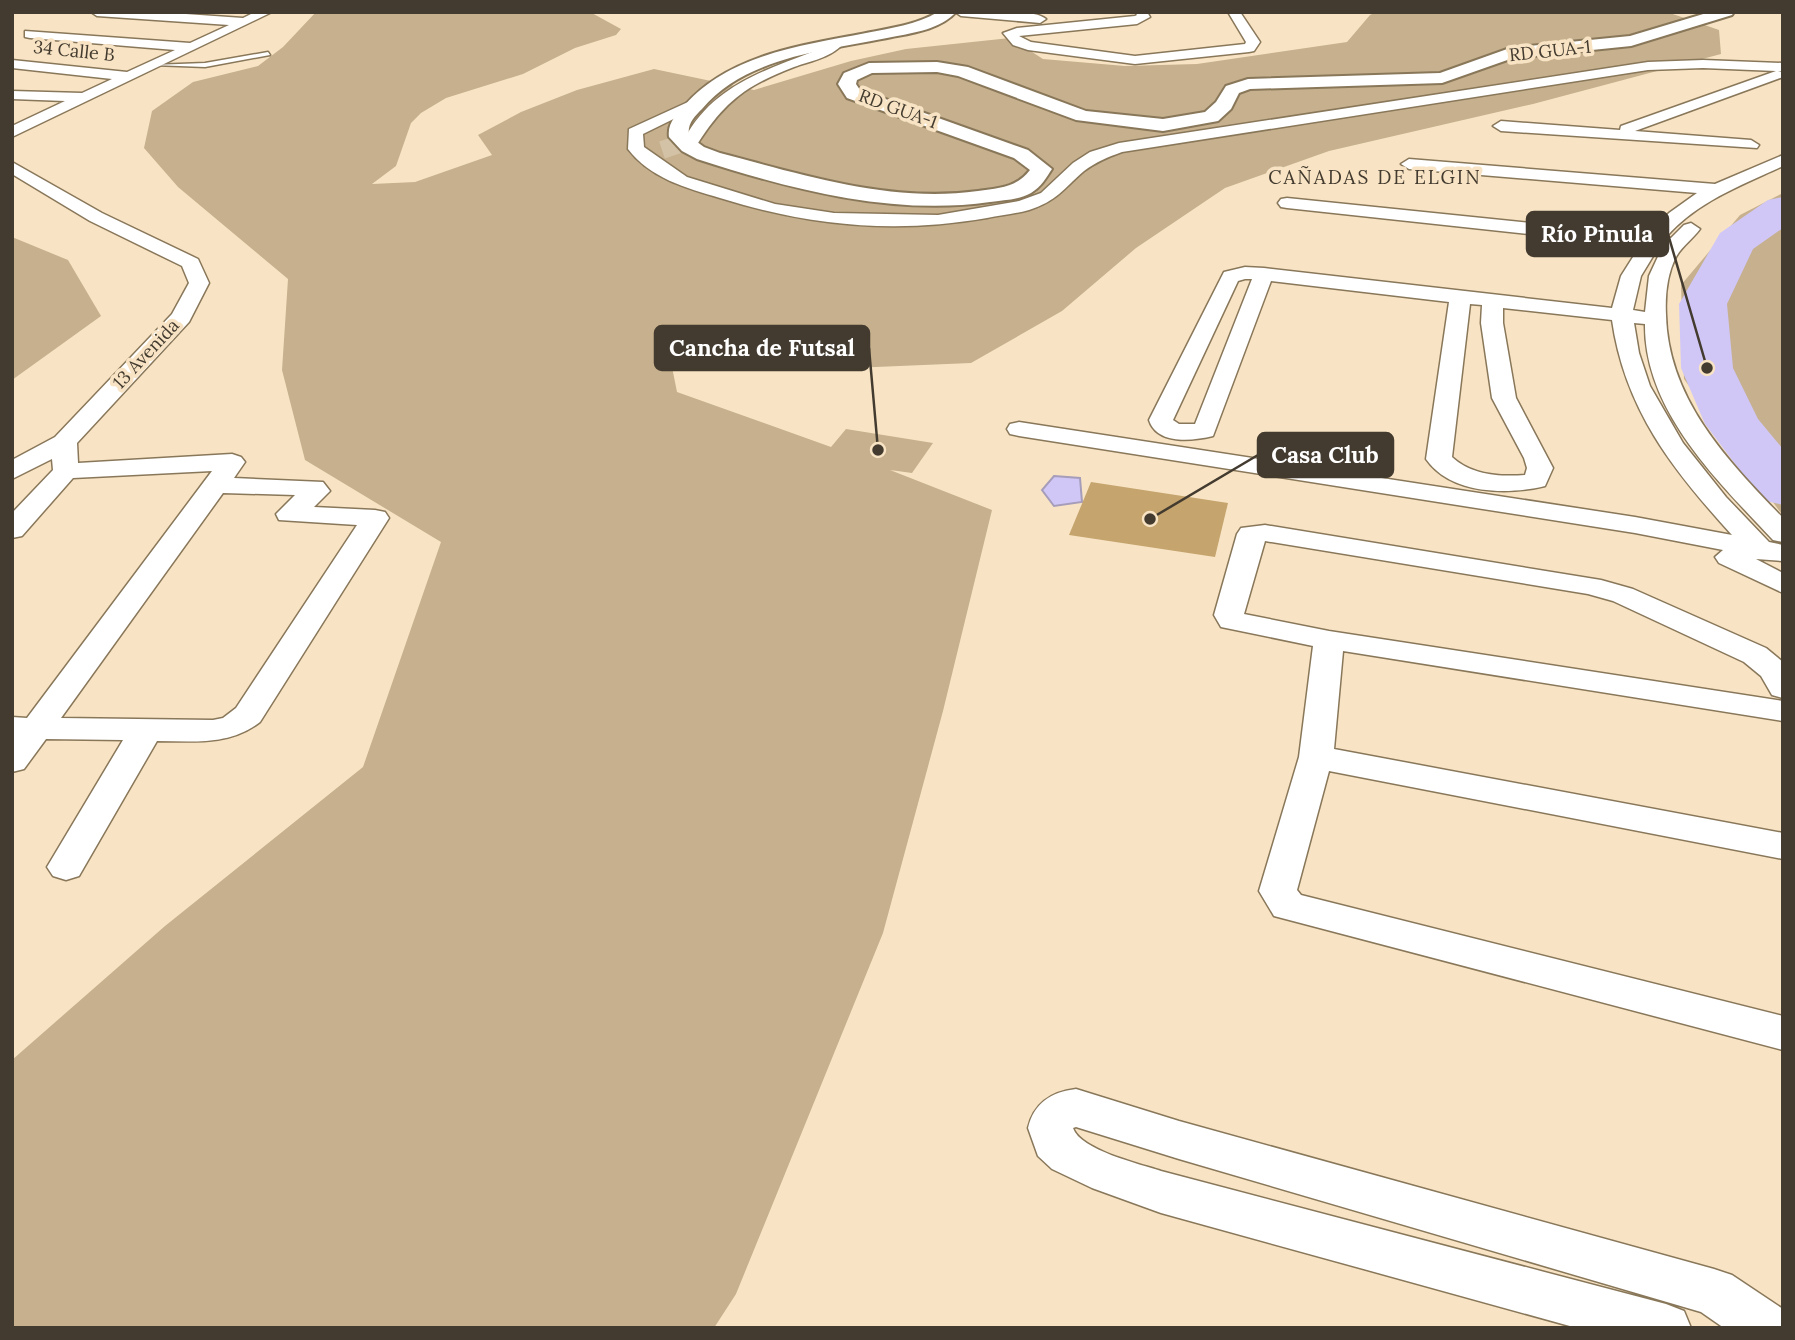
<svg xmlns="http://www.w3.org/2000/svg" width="1795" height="1340" font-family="Lora,serif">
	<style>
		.green { fill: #c6b08d }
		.water { fill: #d0c7f6; stroke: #a69dba; stroke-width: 2 }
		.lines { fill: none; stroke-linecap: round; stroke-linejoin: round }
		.river { fill: #d0c7f6; fill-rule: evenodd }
		.building { fill: #c5a46e }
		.street-tunnel { stroke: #d4c2a6; stroke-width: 18; stroke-dasharray: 18 9; stroke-linecap: butt }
		.lane-casing { stroke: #89775a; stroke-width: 3 }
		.street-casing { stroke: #89775a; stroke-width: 3 }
		.primary-casing { stroke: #89775a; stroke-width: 4 }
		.lane { fill: #fff; fill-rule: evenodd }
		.street { fill: #fff; fill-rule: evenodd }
		.primary { fill: #fff; fill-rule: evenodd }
		.labels { text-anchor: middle; stroke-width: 7; stroke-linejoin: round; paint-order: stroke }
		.far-street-label { font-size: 18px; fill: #433b2f; stroke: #f8e4c4 }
		.far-neighbourhood-label { font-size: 19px; letter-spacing: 2px; fill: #433b2f; stroke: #f8e4c4 }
		.leader { fill: none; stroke: #433b2f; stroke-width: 2.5 }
		.callout-dot { fill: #433b2f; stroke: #f8e4c4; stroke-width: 2.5 }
		.callout { fill: #433b2f; stroke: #433b2f; stroke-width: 2.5 }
		.callout-label { font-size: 23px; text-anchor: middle; font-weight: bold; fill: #fff }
	</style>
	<rect width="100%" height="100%" fill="#f8e4c4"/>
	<g class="green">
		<polygon points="316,12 590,12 621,29 616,35 575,48 523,74 446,98 421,113 411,123 396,166 372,184 415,182 492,155 478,135 521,112 577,90 654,69 754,90 851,61 906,49 1010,38 1043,59 1125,66 1197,64 1347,42 1370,15 1376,12 1667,12 1719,30 1721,54 1533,104 1329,151 1225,188 1136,248 1062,311 971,363 852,368 671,362 677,392 831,447 846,429 933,443 912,473 890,470 992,510 943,711 883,933 736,1294 714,1328 12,1328 12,1060 165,926 363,767 441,542 305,460 282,370 288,279 178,187 144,148 152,111 193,82 258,66 283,47"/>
		<polygon points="1783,193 1783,516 1684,379 1681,285 1740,215"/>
		<polygon points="12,237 68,260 101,316 12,380"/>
	</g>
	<polygon class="water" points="1054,476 1080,478 1082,502 1054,506 1042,490"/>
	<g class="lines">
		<polygon class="river" points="1783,197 1783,228 1753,249 1727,304 1733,368 1758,419 1783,449 1783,505 1762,500 1705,424 1681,368 1679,304 1720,233 1768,200"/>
	</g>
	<polygon class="building" points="1091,482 1228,503 1215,557 1069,535"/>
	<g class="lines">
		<polyline class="street-tunnel" points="662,150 692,140"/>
		<defs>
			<polygon id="lane" points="268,52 270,55 205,67 153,65 205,63"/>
			<g id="street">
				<polygon points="91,12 157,12 243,18 255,12 272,12 12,137 12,126 65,101 12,99 12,91 82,93 112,79 12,68 12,60 127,72 175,50 30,38 25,37 25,31 190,43 229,25 97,16"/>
				<path d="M955 12C976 12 1031 7 1046 19L1040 23 961 16Z"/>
				<polygon points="1135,12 1147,12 1150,17 1137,24 1019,36 1031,42 1135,56 1245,44 1246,42 1228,12 1240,12 1260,42 1254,51 1249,52 1135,64 1028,50 1013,45 1003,33 1017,28 1135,16 1137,15"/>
				<path d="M836 40 843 44C830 58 811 61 794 67 747 85 725 101 698 143H686L684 140C711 88 760 72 812 52 820 49 827 43 836 40Z"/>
				<path d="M1703 60 1783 63V71H1778L1782 72 1783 77 1635 131 1751 140 1759 145 1757 148 1501 131 1493 126 1501 121 1620 130 1621 126 1776 71 1703 68 1648 70 1122 152C1108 157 1096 162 1084 171 1063 189 1057 201 1029 210 1015 214 1001 215 987 218 894 234 810 226 720 198 686 188 650 178 628 149L629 129 699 97 706 101 704 104 643 134 644 147 687 177 775 204 834 213 938 215 1019 201 1041 193 1073 163 1090 152 1119 143 1648 62Z"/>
				<path d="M1783 155V166C1740 186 1698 201 1666 237L1671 238 1684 225 1691 223 1700 229C1693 239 1682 246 1676 257 1667 274 1665 296 1666 315 1668 399 1727 460 1783 518V542L1773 540C1718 481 1644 411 1645 324L1634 323 1639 353 1650 386 1683 443 1726 497 1769 542 1783 545V561L1756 559 1783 573V593L1719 563 1715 557 1723 550 1635 533 1019 436 1010 434 1007 429 1010 424 1019 422 1635 517 1732 535C1673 470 1625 410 1612 320L1503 308V323L1516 398 1553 468 1545 486C1508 495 1451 495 1426 459L1449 302 1271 281 1213 436C1192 441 1157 445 1149 420L1224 272 1245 267 1264 268 1612 308 1621 276 1640 246 1287 208 1281 207 1278 203 1281 199 1287 198 1648 235 1669 213 1697 193 1409 169 1401 164 1409 159 1715 184ZM1658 248H1662L1649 276 1645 312 1633 310 1641 276ZM1245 279H1252L1195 424H1179L1173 420 1238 281ZM1470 304 1482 305 1481 323 1492 398 1524 458 1527 468 1525 475C1500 477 1471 475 1452 457Z"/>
				<path d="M12 162 102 213 198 259 209 283 189 322 77 443 78 463 232 454 241 457 245 462 234 478 323 482 330 491 314 507 375 510 385 512 389 518 260 722C229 746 193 741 157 741L79 876 66 880 53 876 47 867 123 740 46 739 24 769 12 772V717L27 718 212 471 73 478 22 536 12 538V513L53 470 52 459 12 479V460L55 437 172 314 189 283 182 266 90 221 12 174ZM223 493 295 495 276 514 279 520 357 525 236 708 223 718 213 720 61 718Z"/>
				<polygon points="1265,525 1601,580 1633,589 1766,648 1783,662 1783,698 1772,695 1761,676 1744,662 1613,601 1588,594 1265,541 1244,614 1329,631 1783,701 1783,721 1343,651 1334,749 1783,833 1783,859 1329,771 1297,890 1301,895 1783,1016 1783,1050 1274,916 1259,891 1299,757 1313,646 1221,627 1214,615 1237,534 1241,528"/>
				<path d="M1076 1089 1179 1121 1714 1269 1732 1275 1783 1309V1328H1724L1701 1312 1179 1159 1076 1127 1073 1128C1080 1150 1140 1164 1161 1171L1666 1304 1684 1311 1691 1328H1577L1161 1213 1092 1188 1052 1169 1038 1156 1028 1128C1034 1103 1051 1092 1076 1089Z"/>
			</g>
			<path id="primary" d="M938 12H956C941 29 913 33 892 37 829 50 746 56 702 109 694 117 687 124 689 136L704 147 720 153C804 175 890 203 978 191 999 188 1016 188 1030 170L1014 158 847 98 838 84 844 73 869 63 937 62 968 67 1086 111 1163 119 1205 112 1216 102 1226 86 1248 79 1440 73 1510 48 1630 36 1710 12H1734L1732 15 1631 46 1513 58 1442 83 1250 89 1239 93 1231 109 1218 121 1163 131 1076 120 958 76 937 72 872 73 857 80 856 84 860 90 1028 150 1052 169C1046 178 1041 187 1031 193 1019 200 1003 200 990 202 892 216 790 189 697 159L682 151 669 137C667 123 677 114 685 105 730 54 804 45 866 33 891 28 916 25 938 12Z"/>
		</defs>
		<use href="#lane" class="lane-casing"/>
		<use href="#street" class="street-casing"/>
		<use href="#primary" class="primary-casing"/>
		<use href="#lane" class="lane"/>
		<use href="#street" class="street"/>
		<use href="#primary" class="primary"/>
	</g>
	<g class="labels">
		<g class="far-street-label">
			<text transform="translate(74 51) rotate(6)" y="6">34 Calle B</text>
			<text transform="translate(1550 51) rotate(-6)" y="6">RD GUA-1</text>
			<text transform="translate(898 109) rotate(20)" y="6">RD GUA-1</text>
			<text transform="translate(146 354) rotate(-47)" y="6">13 Avenida</text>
		</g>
		<g class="far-neighbourhood-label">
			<text x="1375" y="184">CAÑADAS DE ELGIN</text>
		</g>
	</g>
	<path class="leader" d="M1707 368L1668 234M878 450L869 348M1150 519L1258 455"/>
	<g class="callout-dot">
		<circle cx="1707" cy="368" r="7"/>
		<circle cx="878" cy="450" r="7"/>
		<circle cx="1150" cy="519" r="7"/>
	</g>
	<g class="callout">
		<rect x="1527" y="212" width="141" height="44" rx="7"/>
		<rect x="655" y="326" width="214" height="44" rx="7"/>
		<rect x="1258" y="433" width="135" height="44" rx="7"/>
	</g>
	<g class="callout-label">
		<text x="1597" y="242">Río Pinula</text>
		<text x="762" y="356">Cancha de Futsal</text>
		<text x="1325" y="463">Casa Club</text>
	</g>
	<rect width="1795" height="1340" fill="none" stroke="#433b2f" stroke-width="28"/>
</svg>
